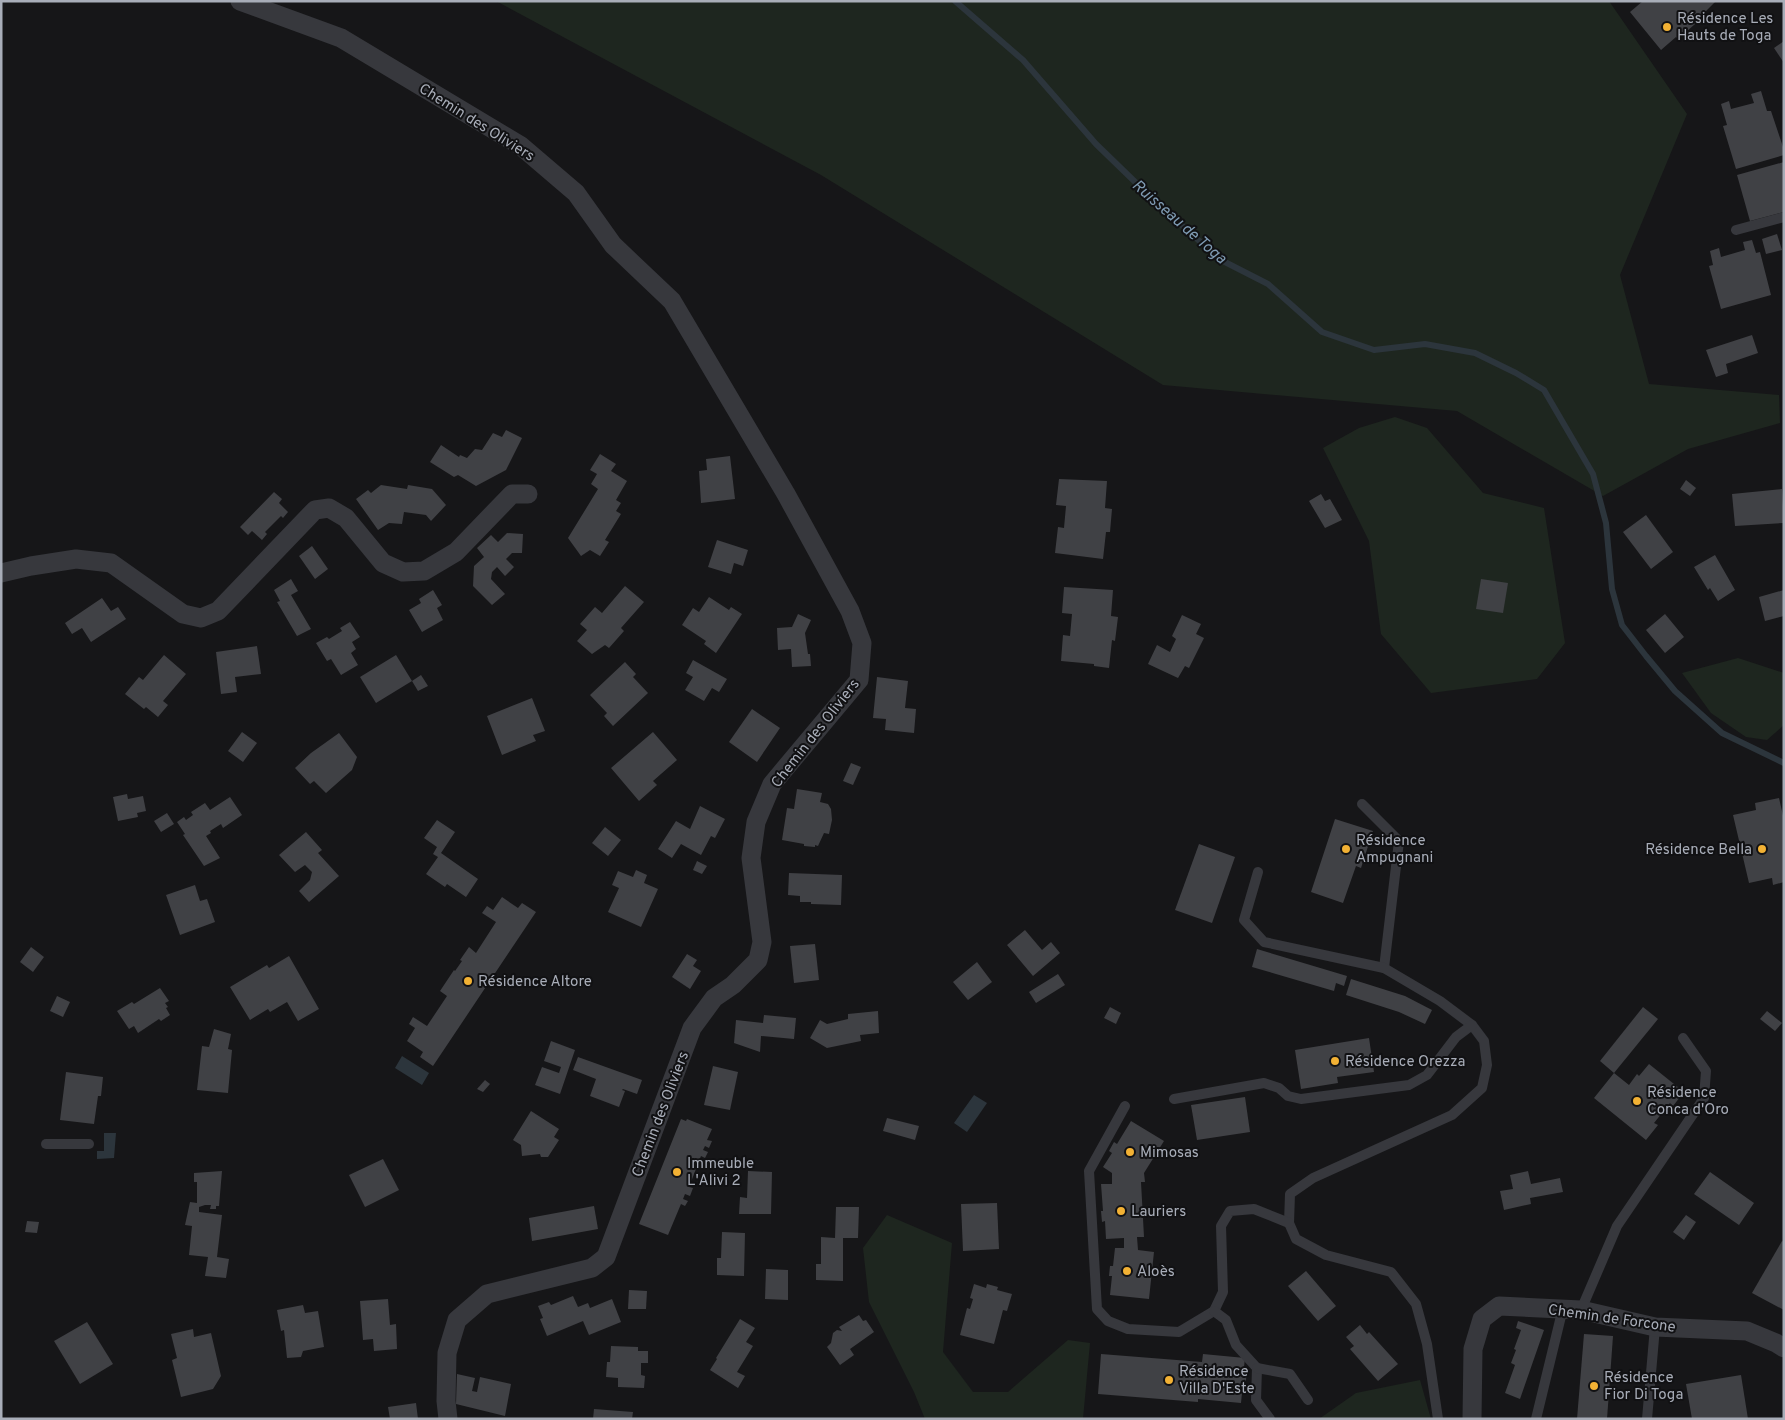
<svg xmlns="http://www.w3.org/2000/svg" width="1785" height="1420" font-family="Overpass,sans-serif">
	<style>
		.green { fill: #1e261f }
		.water { fill: #2c353c }
		.lines { fill: none; stroke-linecap: round; stroke-linejoin: round }
		.stream { stroke: #2c353c; stroke-width: 6 }
		.building { fill: #404145 }
		.lane { stroke: #37383d; stroke-width: 10 }
		.street { stroke: #37383d; stroke-width: 19 }
		.poi-dot { fill: #f2b134; stroke: #111113; stroke-width: 2 }
		.labels { text-anchor: middle; stroke-width: 4; stroke-linejoin: round; paint-order: stroke }
		.poi-label { font-size: 15px; fill: #a8adb8; stroke: #111113; text-anchor: start }
		.street-label { font-size: 15px; fill: #a8adb8; stroke: #111113 }
		.water-label { font-size: 16px; font-style: italic; fill: #7f9bb3; stroke: #111113 }
	</style>
	<rect width="100%" height="100%" fill="#161618"/>
	<g class="green">
		<polygon points="496,1 1609,1 1687,114 1620,275 1649,384 1779,395 1780,423 1688,449 1603,496 1457,411 1163,385 821,175"/>
		<polygon points="1395,417 1427,428 1483,493 1544,508 1565,643 1537,679 1431,693 1381,634 1369,541 1323,448 1359,428"/>
		<polygon points="1738,658 1784,673 1784,725 1767,740 1746,737 1711,713 1682,673"/>
		<polygon points="887,1215 952,1243 943,1352 973,1392 1008,1392 1068,1340 1090,1343 1083,1419 925,1419 914,1392 869,1302 863,1248"/>
		<polygon points="1420,1380 1431,1419 1319,1419 1356,1393"/>
	</g>
	<g class="water">
		<polygon points="402,1056 429,1073 422,1085 395,1068"/>
		<polygon points="974,1095 987,1103 967,1132 954,1123"/>
		<polygon points="104,1133 116,1133 114,1158 97,1159 97,1151 104,1151"/>
	</g>
	<g class="lines">
		<polyline class="stream" points="955,1 1023,60 1096,144 1162,208 1221,260 1268,284 1322,332 1374,350 1425,344 1475,353 1516,373 1544,390 1593,474 1606,523 1612,589 1622,625 1646,656 1675,691 1722,733 1784,763"/>
	</g>
	<g class="building">
		<polygon points="1643,1 1716,1 1702,15 1703,17 1678,39 1676,37 1661,50 1630,12"/>
		<polygon points="1784,41 1784,63 1774,48"/>
		<polygon points="1761,91 1767,111 1771,111 1784,150 1784,155 1736,169 1723,126 1727,125 1721,104 1729,101 1731,109 1754,103 1751,94"/>
		<polygon points="1784,162 1784,212 1750,221 1737,175"/>
		<polygon points="1777,234 1782,250 1766,254 1762,239"/>
		<polygon points="1752,240 1756,253 1760,252 1771,295 1721,309 1709,266 1713,265 1710,251 1719,248 1721,257 1745,250 1743,242"/>
		<polygon points="1752,335 1758,353 1726,364 1728,373 1716,377 1706,350"/>
		<polygon points="506,430 522,438 506,470 476,486 458,475 454,477 430,462 441,445 459,457 460,455 467,458 475,449 482,450 493,433 502,437"/>
		<polygon points="600,454 616,464 611,471 627,481 616,500 621,503 616,511 621,514 605,540 609,542 600,556 590,550 581,556 568,538 598,489 591,484 597,474 590,470"/>
		<polygon points="730,456 735,499 701,503 699,471 707,470 706,459"/>
		<polygon points="1059,479 1107,481 1105,508 1112,509 1110,532 1106,532 1103,559 1055,553 1058,527 1064,528 1066,506 1056,505"/>
		<polygon points="1686,480 1696,488 1690,496 1680,489"/>
		<polygon points="381,485 407,489 408,485 432,489 446,505 431,521 426,515 404,512 402,524 389,523 378,530 356,499 368,490 371,493"/>
		<polygon points="1782,489 1784,523 1735,526 1732,494"/>
		<polygon points="274,492 282,499 279,503 288,512 283,518 281,516 265,532 267,534 262,540 252,531 248,535 240,527"/>
		<polygon points="1321,494 1325,501 1330,499 1342,520 1325,528 1309,501"/>
		<polygon points="1646,515 1673,552 1651,569 1623,532"/>
		<polygon points="507,533 523,534 522,553 512,553 506,559 514,567 505,576 497,567 492,572 491,579 505,594 492,605 473,586 474,566 484,557 477,548 491,535 498,542"/>
		<polygon points="717,540 748,550 743,566 734,563 731,574 708,567"/>
		<polygon points="312,546 328,569 315,579 299,556"/>
		<polygon points="1715,555 1735,590 1718,601 1710,588 1708,590 1694,567"/>
		<polygon points="291,579 298,591 291,595 311,629 297,636 277,602 280,601 274,590"/>
		<polygon points="1481,579 1508,583 1503,613 1476,609"/>
		<polygon points="625,586 644,602 621,628 624,631 609,648 605,645 592,654 577,641 587,630 580,624 595,607 602,613"/>
		<polygon points="1064,587 1113,590 1111,616 1118,617 1115,641 1112,640 1109,668 1094,666 1094,664 1061,661 1063,635 1070,636 1072,614 1062,613"/>
		<polygon points="433,590 442,605 437,608 443,620 422,632 409,610 421,603 419,599"/>
		<polygon points="1784,590 1784,616 1765,621 1759,597"/>
		<polygon points="709,597 729,610 731,607 742,614 716,653 704,644 706,641 682,625 693,608 699,612"/>
		<polygon points="102,598 111,611 118,607 126,619 91,642 82,628 72,634 65,623"/>
		<polygon points="798,614 811,620 805,633 808,654 810,654 811,666 792,667 791,649 778,650 777,628 792,627"/>
		<polygon points="1665,614 1684,637 1665,653 1646,630"/>
		<polygon points="1182,615 1201,624 1196,634 1204,638 1189,668 1185,666 1178,678 1148,664 1157,645 1170,652 1176,639 1172,636"/>
		<polygon points="350,622 360,637 352,642 356,649 351,653 358,665 341,675 331,659 327,661 316,643 327,637 329,639 342,631 340,628"/>
		<polygon points="257,646 261,674 235,677 237,692 221,694 216,652"/>
		<polygon points="164,655 186,674 163,701 168,705 158,717 146,707 144,709 125,694 139,677 143,680"/>
		<polygon points="396,655 412,681 376,703 360,677"/>
		<polygon points="693,660 727,679 719,692 712,688 704,701 685,690 693,677 686,673"/>
		<polygon points="625,662 636,674 633,677 648,693 613,726 604,716 607,713 590,695"/>
		<polygon points="421,675 428,686 418,691 412,681"/>
		<polygon points="877,677 908,681 905,708 916,709 914,733 885,730 886,719 873,718"/>
		<polygon points="532,698 545,731 533,735 536,741 502,755 487,716"/>
		<polygon points="752,709 780,728 757,762 729,742"/>
		<polygon points="242,732 257,743 243,762 228,751"/>
		<polygon points="653,732 677,760 653,781 657,785 639,801 611,768"/>
		<polygon points="339,733 357,757 352,770 326,793 314,781 310,784 295,768 311,753"/>
		<polygon points="851,763 861,767 853,785 843,781"/>
		<polygon points="797,789 822,793 820,802 828,804 831,809 832,820 829,834 824,833 818,846 815,845 815,847 804,846 804,844 782,840 787,808 794,809"/>
		<polygon points="127,794 128,799 143,796 146,811 137,813 138,817 118,821 113,797"/>
		<polygon points="230,797 242,815 223,828 221,824 210,831 211,833 206,836 220,858 204,866 183,835 185,834 177,822 184,817 186,820 193,815 191,812 205,803 210,810"/>
		<polygon points="1779,798 1784,820 1784,882 1773,885 1772,878 1749,883 1733,815 1756,810 1755,803"/>
		<polygon points="700,806 725,819 715,838 711,836 701,855 681,844 672,858 658,849 676,821 690,829"/>
		<polygon points="167,813 174,824 161,832 154,821"/>
		<polygon points="1335,819 1373,831 1361,868 1356,866 1343,903 1311,892"/>
		<polygon points="437,820 455,832 441,853 478,879 466,897 447,884 445,887 426,874 438,857 433,854 437,847 424,838"/>
		<polygon points="605,827 621,840 608,856 592,843"/>
		<polygon points="306,832 322,850 318,853 339,876 309,902 299,891 310,880 312,872 305,865 295,872 279,855"/>
		<polygon points="1199,844 1235,857 1212,923 1175,910"/>
		<polygon points="697,861 707,866 702,874 693,870"/>
		<polygon points="636,870 647,875 644,883 658,889 641,927 608,912 619,888 612,885 618,871 633,877"/>
		<polygon points="789,873 842,875 841,905 811,904 811,902 800,902 800,896 788,895"/>
		<polygon points="195,885 200,901 207,899 215,922 180,935 166,895"/>
		<polygon points="502,897 518,908 522,903 536,912 433,1066 420,1057 423,1052 407,1041 415,1028 409,1024 413,1017 427,1026 447,996 440,991 454,970 455,971 462,961 460,960 469,947 476,953 496,922 482,913 487,906 493,910"/>
		<polygon points="1025,930 1042,950 1051,942 1060,953 1033,976 1007,945"/>
		<polygon points="815,944 819,980 794,983 790,946"/>
		<polygon points="31,947 44,957 33,972 20,962"/>
		<polygon points="1257,949 1347,976 1344,986 1336,983 1334,991 1252,967"/>
		<polygon points="687,954 697,960 693,966 701,971 690,989 672,977"/>
		<polygon points="289,956 319,1009 298,1021 287,1002 270,1012 268,1009 250,1020 230,987 267,965 269,968"/>
		<polygon points="977,962 992,982 968,1000 953,982"/>
		<polygon points="1058,974 1065,985 1036,1003 1029,992"/>
		<polygon points="1351,979 1405,996 1432,1010 1425,1024 1399,1012 1346,995"/>
		<polygon points="160,988 169,1001 165,1003 168,1007 166,1008 170,1015 161,1021 159,1019 138,1033 134,1026 129,1029 117,1011 132,1002 134,1004"/>
		<polygon points="57,996 70,1002 63,1017 50,1011"/>
		<polygon points="1110,1007 1121,1013 1116,1024 1104,1018"/>
		<polygon points="1643,1007 1658,1019 1614,1073 1600,1061"/>
		<polygon points="878,1011 879,1033 860,1035 861,1041 827,1048 810,1038 820,1020 827,1024 848,1019 848,1014"/>
		<polygon points="1767,1011 1782,1023 1775,1031 1760,1019"/>
		<polygon points="764,1015 796,1018 794,1039 761,1036 760,1052 734,1043 736,1020 763,1023"/>
		<polygon points="214,1029 231,1034 228,1049 232,1050 228,1093 197,1090 202,1046 209,1047"/>
		<polygon points="1369,1038 1374,1072 1337,1077 1338,1083 1301,1089 1295,1050"/>
		<polygon points="551,1041 575,1050 560,1094 535,1085 542,1067 559,1073 561,1067 544,1061"/>
		<polygon points="578,1057 642,1080 637,1094 623,1089 622,1090 625,1091 619,1107 590,1096 596,1079 573,1070"/>
		<polygon points="1649,1064 1684,1092 1673,1106 1670,1103 1654,1123 1658,1125 1646,1140 1594,1098 1614,1073 1629,1085 1637,1074 1639,1076"/>
		<polygon points="713,1066 738,1072 730,1110 704,1105"/>
		<polygon points="66,1072 103,1077 101,1096 98,1096 94,1124 60,1120"/>
		<polygon points="485,1080 490,1084 483,1092 477,1089"/>
		<polygon points="1245,1097 1250,1132 1197,1140 1191,1105"/>
		<polygon points="531,1111 559,1129 554,1137 559,1140 548,1157 541,1157 540,1154 522,1156 521,1145 513,1140"/>
		<polygon points="887,1118 919,1126 915,1140 883,1131"/>
		<polygon points="681,1119 686,1121 687,1119 712,1129 707,1140 712,1141 709,1148 705,1146 703,1150 708,1152 705,1158 701,1156 689,1187 693,1188 690,1196 685,1194 683,1199 688,1201 685,1206 681,1204 668,1235 639,1224"/>
		<polygon points="1131,1121 1164,1141 1144,1173 1145,1182 1141,1182 1144,1237 1137,1237 1138,1250 1154,1252 1149,1299 1110,1295 1112,1276 1109,1276 1110,1266 1113,1266 1115,1248 1124,1248 1124,1238 1106,1239 1105,1221 1102,1222 1101,1211 1103,1211 1101,1184 1112,1184 1112,1173 1103,1167 1112,1153 1109,1151 1114,1142 1117,1144"/>
		<polygon points="383,1159 399,1190 365,1207 349,1175"/>
		<polygon points="222,1171 219,1206 216,1206 216,1209 210,1209 211,1205 205,1205 199,1207 199,1212 222,1215 217,1257 229,1259 226,1278 205,1276 208,1257 189,1255 192,1226 185,1225 190,1202 197,1203 197,1182 194,1182 194,1173"/>
		<polygon points="748,1171 772,1172 771,1214 739,1214 740,1197 747,1198"/>
		<polygon points="1528,1171 1531,1184 1560,1178 1563,1192 1530,1198 1531,1204 1504,1210 1500,1191 1513,1189 1510,1175"/>
		<polygon points="1710,1172 1754,1203 1739,1225 1694,1194"/>
		<polygon points="997,1203 999,1249 963,1251 961,1204"/>
		<polygon points="594,1206 598,1229 532,1241 529,1218"/>
		<polygon points="836,1207 859,1207 858,1238 843,1238 843,1281 816,1280 816,1264 821,1264 821,1237 835,1238"/>
		<polygon points="1686,1215 1696,1222 1684,1240 1673,1232"/>
		<polygon points="27,1221 39,1222 37,1233 25,1232"/>
		<polygon points="722,1232 745,1233 744,1276 717,1275 717,1258 721,1258"/>
		<polygon points="1782,1241 1784,1242 1784,1310 1752,1293"/>
		<polygon points="766,1269 788,1270 788,1300 765,1299"/>
		<polygon points="1306,1271 1336,1306 1318,1321 1288,1286"/>
		<polygon points="974,1284 986,1288 987,1284 998,1287 997,1290 1012,1294 1007,1311 1003,1310 994,1344 960,1335 967,1308 970,1309 973,1299 970,1298"/>
		<polygon points="629,1290 647,1291 646,1309 628,1309"/>
		<polygon points="573,1296 578,1307 588,1303 590,1308 612,1299 621,1322 589,1335 583,1321 547,1336 540,1319 543,1318 538,1306 549,1302 551,1305"/>
		<polygon points="388,1299 390,1325 396,1324 397,1349 374,1351 373,1339 363,1340 360,1301"/>
		<polygon points="303,1305 305,1313 318,1311 324,1347 303,1351 301,1357 287,1358 284,1330 281,1331 277,1310"/>
		<polygon points="859,1315 863,1321 866,1320 874,1332 850,1349 854,1355 840,1365 827,1347 831,1343 833,1333 837,1330 842,1331 839,1327"/>
		<polygon points="740,1319 755,1328 746,1342 753,1346 737,1372 745,1376 738,1388 710,1370 717,1359 716,1358"/>
		<polygon points="1518,1321 1544,1330 1520,1399 1505,1393 1515,1365 1511,1363 1516,1350 1514,1349 1521,1330 1516,1328"/>
		<polygon points="87,1322 113,1364 80,1384 54,1341"/>
		<polygon points="1360,1325 1367,1334 1369,1332 1398,1364 1378,1381 1350,1349 1354,1346 1346,1337"/>
		<polygon points="193,1329 194,1337 211,1333 221,1376 213,1389 181,1397 172,1360 177,1358 171,1334"/>
		<polygon points="1584,1334 1613,1336 1607,1419 1577,1419"/>
		<polygon points="611,1346 638,1347 638,1351 648,1351 648,1363 641,1363 641,1375 645,1376 644,1388 618,1387 618,1378 606,1377 607,1362 610,1362"/>
		<polygon points="1101,1354 1202,1362 1203,1354 1245,1358 1244,1367 1247,1367 1245,1394 1242,1393 1241,1403 1198,1399 1198,1402 1098,1394"/>
		<polygon points="457,1374 475,1378 472,1391 477,1392 480,1377 511,1384 505,1416 456,1404"/>
		<polygon points="1741,1375 1748,1419 1692,1419 1686,1384"/>
		<polygon points="416,1403 418,1419 390,1419 388,1407"/>
		<polygon points="594,1409 633,1412 632,1419 593,1419"/>
	</g>
	<g class="lines">
		<g class="lane">
			<polyline points="1736,230 1784,217"/>
			<polyline points="1362,804 1399,841 1384,968"/>
			<polyline points="1258,872 1244,920 1264,942 1384,968 1440,1001 1472,1025 1484,1041 1487,1065 1482,1088 1452,1115 1313,1178 1290,1194 1289,1223 1296,1239 1326,1255 1391,1272 1416,1304 1427,1344 1438,1419"/>
			<polyline points="1174,1099 1264,1083 1279,1088 1288,1096 1301,1099 1409,1085 1427,1075 1456,1037 1472,1025"/>
			<polyline points="1125,1106 1089,1171 1097,1309 1108,1321 1128,1329 1179,1332 1214,1311"/>
			<polyline points="46,1144 89,1144"/>
			<polyline points="1581,1310 1617,1226 1704,1098 1706,1071 1683,1038"/>
			<polyline points="1214,1311 1223,1292 1221,1226 1230,1211 1254,1209 1289,1223"/>
			<polyline points="1214,1311 1226,1320 1236,1345 1257,1368 1256,1400 1270,1419"/>
			<polyline points="1257,1368 1290,1374 1308,1400"/>
			<polyline points="1536,1419 1563,1308"/>
			<polyline points="1647,1419 1655,1327"/>
		</g>
		<g class="street">
			<polyline points="240,1 341,38 521,146 576,193 613,245 672,301 786,494 850,611 862,643 859,680 772,784 756,822 751,858 762,942 758,960 733,985 714,998 692,1028 606,1257 592,1268 487,1294 457,1320 447,1353 446,1401 448,1419"/>
			<polyline points="1,573 31,566 76,559 111,563 183,614 201,618 218,611 315,510 329,508 346,518 383,563 403,572 424,571 456,552 512,494 528,494"/>
			<polyline points="1472,1419 1473,1349 1482,1319 1499,1306 1581,1310 1655,1327 1747,1331 1776,1343 1784,1348"/>
		</g>
	</g>
	<g class="poi-dot">
		<circle cx="1667" cy="27" r="5"/>
		<circle cx="1346" cy="849" r="5"/>
		<circle cx="1762" cy="849" r="5"/>
		<circle cx="468" cy="981" r="5"/>
		<circle cx="1335" cy="1061" r="5"/>
		<circle cx="1637" cy="1101" r="5"/>
		<circle cx="1130" cy="1152" r="5"/>
		<circle cx="677" cy="1172" r="5"/>
		<circle cx="1121" cy="1211" r="5"/>
		<circle cx="1127" cy="1271" r="5"/>
		<circle cx="1169" cy="1380" r="5"/>
		<circle cx="1594" cy="1386" r="5"/>
	</g>
	<g class="labels">
		<g class="poi-label">
			<text x="1677" y="23">Résidence Les<tspan x="1677" dy="17">Hauts de Toga</tspan></text>
			<text x="1356" y="845">Résidence<tspan x="1356" dy="17">Ampugnani</tspan></text>
			<text x="1752" y="854" text-anchor="end">Résidence Bella</text>
			<text x="478" y="986">Résidence Altore</text>
			<text x="1345" y="1066">Résidence Orezza</text>
			<text x="1647" y="1097">Résidence<tspan x="1647" dy="17">Conca d'Oro</tspan></text>
			<text x="1140" y="1157">Mimosas</text>
			<text x="687" y="1168">Immeuble<tspan x="687" dy="17">L'Alivi 2</tspan></text>
			<text x="1131" y="1216">Lauriers</text>
			<text x="1137" y="1276">Aloès</text>
			<text x="1179" y="1376">Résidence<tspan x="1179" dy="17">Villa D'Este</tspan></text>
			<text x="1604" y="1382">Résidence<tspan x="1604" dy="17">Fior Di Toga</tspan></text>
		</g>
		<g class="street-label">
			<text transform="translate(477 122) rotate(32)" y="5">Chemin des Oliviers</text>
			<text transform="translate(815 733) rotate(-52)" y="5">Chemin des Oliviers</text>
			<text transform="translate(660 1114) rotate(-69)" y="5">Chemin des Oliviers</text>
			<text transform="translate(1612 1318) rotate(8)" y="5">Chemin de Forcone</text>
		</g>
		<g class="water-label">
			<text transform="translate(1180 221) rotate(41)" y="6">Ruisseau de Toga</text>
		</g>
	</g>
	<rect width="1785" height="1420" fill="none" stroke="#a8adb8" stroke-width="5"/>
</svg>
